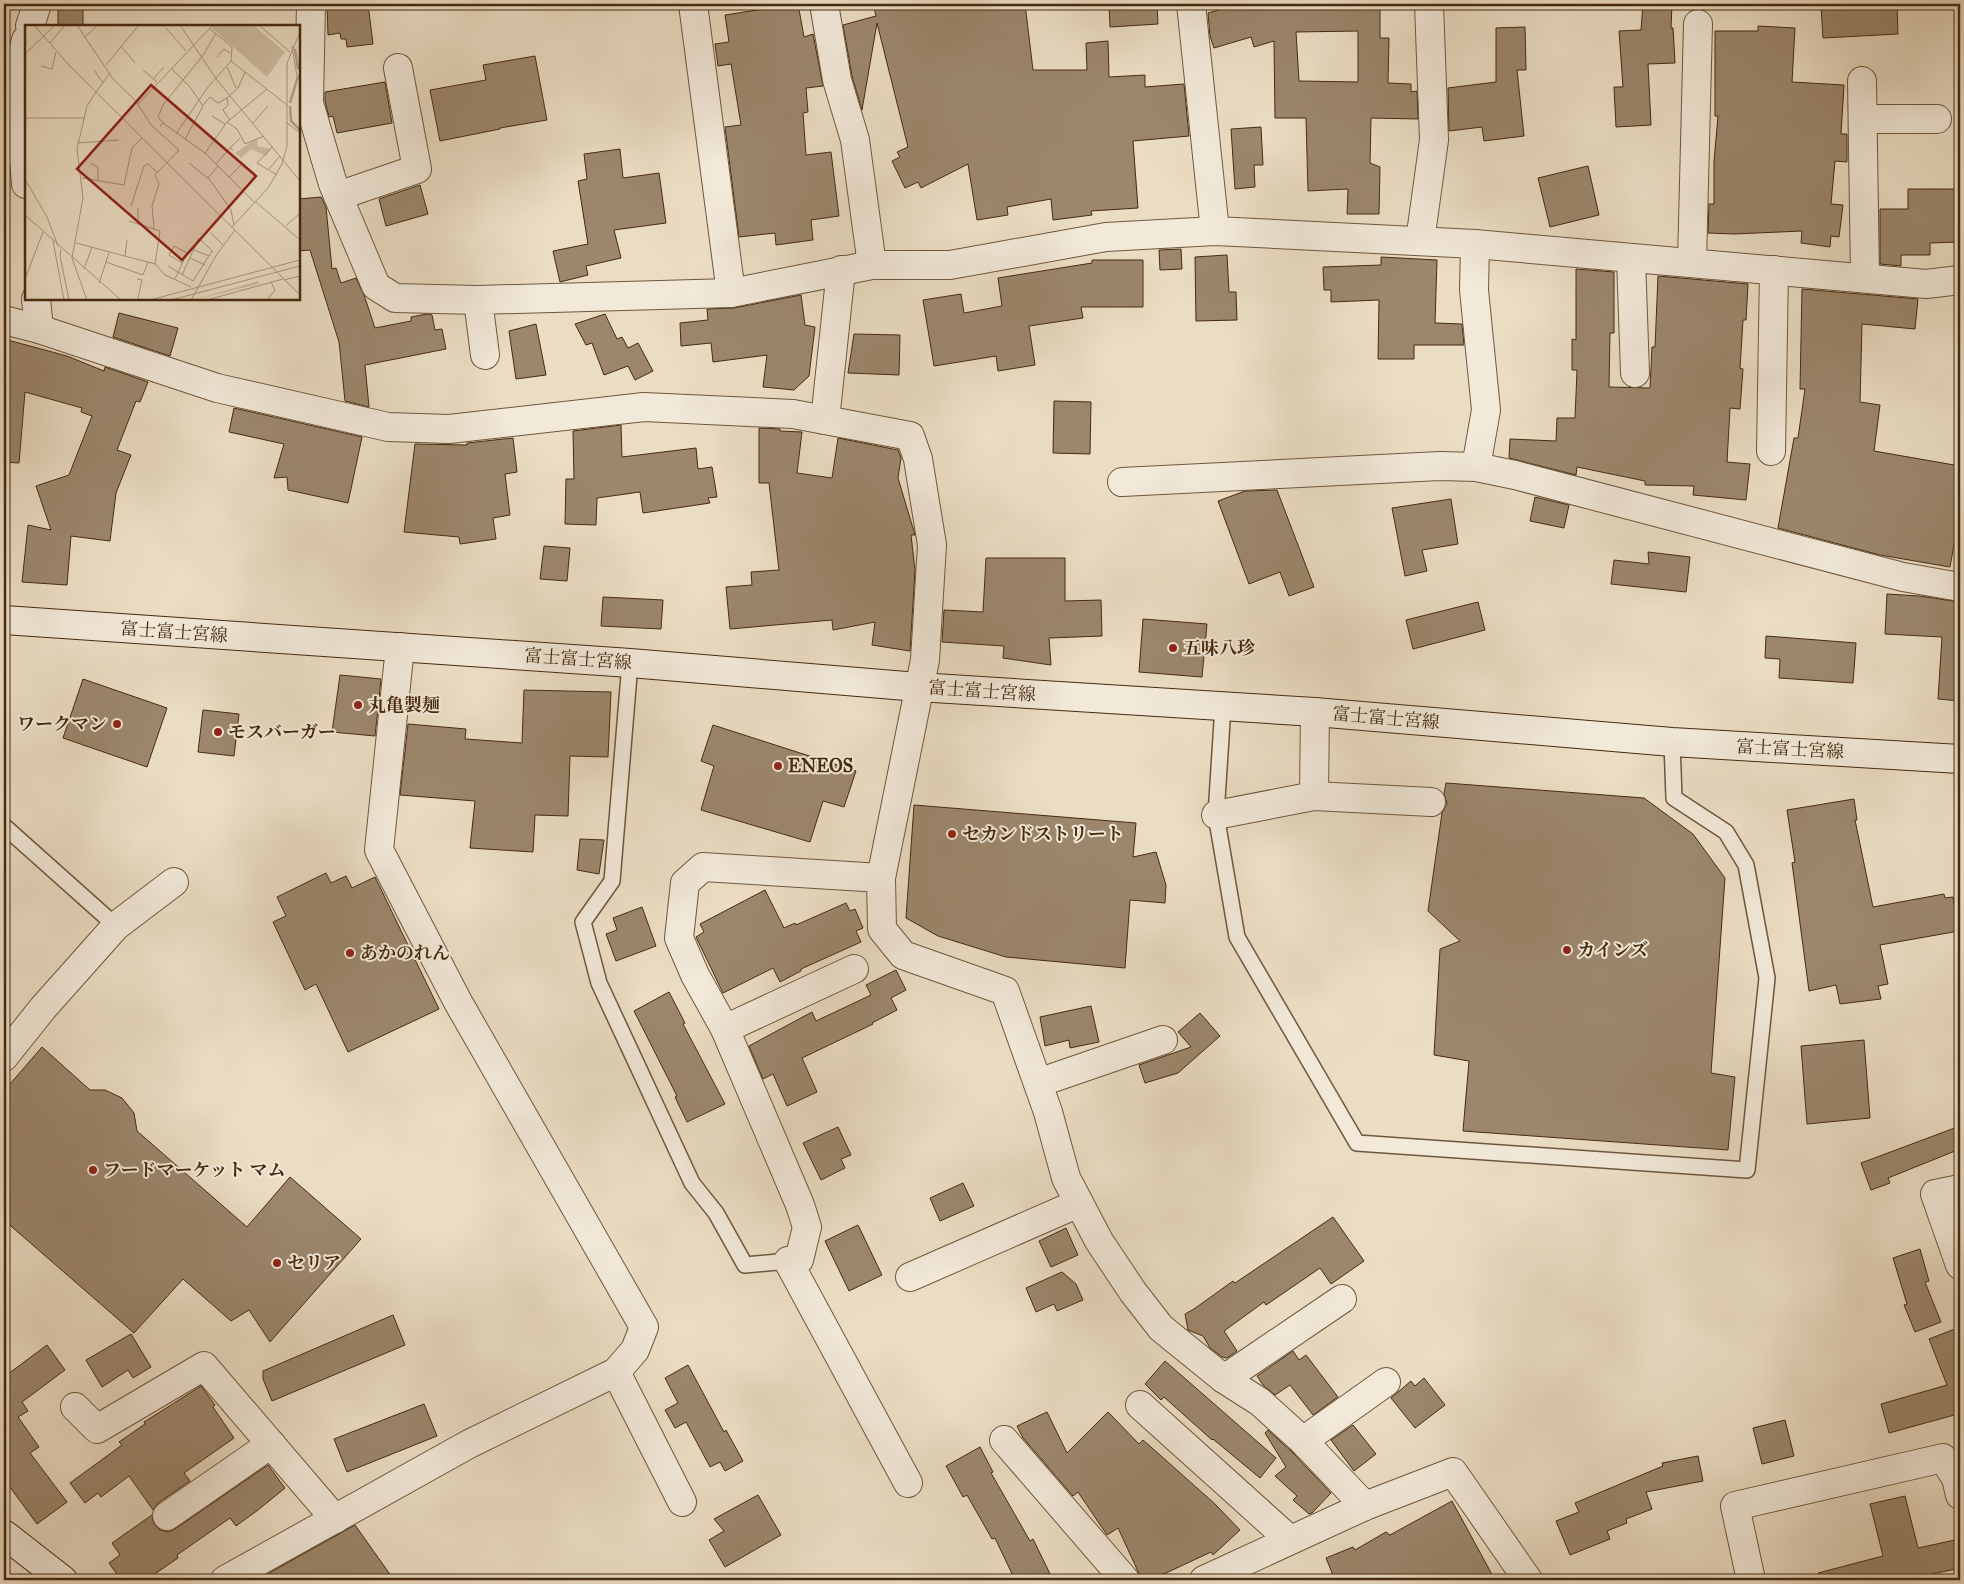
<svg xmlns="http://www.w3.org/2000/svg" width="1964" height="1584" font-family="'IM FELL Great Primer','Noto Serif JP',serif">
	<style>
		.building { fill: #9c876d; stroke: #462a0e; fill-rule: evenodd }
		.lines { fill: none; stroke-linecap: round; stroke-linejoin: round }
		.lane-casing { stroke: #6f573c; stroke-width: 18 }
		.street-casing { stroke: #6f573c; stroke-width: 30 }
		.secondary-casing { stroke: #462a0e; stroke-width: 30 }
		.lane { stroke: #f2e9d9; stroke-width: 15 }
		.street { stroke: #f2e9d9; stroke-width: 28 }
		.secondary { stroke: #f2e9d9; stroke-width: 28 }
		.poi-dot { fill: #8f2418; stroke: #f2e9d9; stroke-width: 2 }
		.labels { text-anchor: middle; stroke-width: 4; stroke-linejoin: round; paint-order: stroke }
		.street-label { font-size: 18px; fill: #462a0e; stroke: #f2e9d9 }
		.poi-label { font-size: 18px; font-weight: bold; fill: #462a0e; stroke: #f2e9d9; text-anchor: start }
		.inset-river { fill: none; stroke: #b3a086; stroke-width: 2.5 }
		.inset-road { fill: none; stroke: #a9957b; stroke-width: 1 }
		.view { fill: #8f2418; fill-opacity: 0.15; stroke: #8f2418; stroke-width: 2.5 }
		.inset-edge { fill: none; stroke: #462a0e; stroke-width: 2.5 }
	</style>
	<rect width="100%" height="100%" fill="#ebddc4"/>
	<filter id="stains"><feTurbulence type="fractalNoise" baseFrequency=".004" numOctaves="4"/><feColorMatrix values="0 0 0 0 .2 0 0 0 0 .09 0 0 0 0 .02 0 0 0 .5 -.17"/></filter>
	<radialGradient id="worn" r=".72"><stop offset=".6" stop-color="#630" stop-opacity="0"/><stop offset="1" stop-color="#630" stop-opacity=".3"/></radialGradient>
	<g class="building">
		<rect x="58" y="4" width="25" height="22"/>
		<polygon points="327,4 368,4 373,44 347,47 346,39 341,39 340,33 328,35"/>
		<polygon points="769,4 798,4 804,37 813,34 823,86 806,88 808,112 803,113 806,155 831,152 839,216 811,220 813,240 776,245 775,233 739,237 725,127 741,125 731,64 718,66 715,44 729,42 725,15 770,8"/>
		<polygon points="873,4 1025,4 1033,70 1087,70 1086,43 1108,41 1109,77 1145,75 1145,87 1184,84 1189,136 1133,141 1138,208 1091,211 1092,215 1053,220 1051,199 1007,207 1008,215 977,220 968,164 921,188 918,182 905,188 892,161 900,157 897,152 908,147 877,23 862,110 852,76 843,25 876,16"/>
		<polygon points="1109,4 1157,4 1158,24 1110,27"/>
		<path d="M1239 4H1380V38H1389L1388 83 1411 84V92L1417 91 1418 119 1371 118 1370 163 1380 167 1379 214H1347L1348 189 1308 191 1306 118H1275L1274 41 1254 47 1251 37 1214 48 1210 36 1208 13ZM1358 31V82L1299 81 1296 32Z"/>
		<polygon points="1643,4 1672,4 1671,28 1673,28 1675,63 1648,64 1651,125 1616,127 1614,87 1623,87 1619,31 1641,30"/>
		<polygon points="1877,4 1897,4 1898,34 1823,38 1821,6"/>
		<polygon points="1758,26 1795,28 1792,82 1844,85 1841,134 1847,134 1847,162 1835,161 1831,204 1843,205 1839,237 1831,236 1830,247 1801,243 1802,231 1734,234 1708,233 1709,204 1714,204 1714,162 1718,116 1715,116 1715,31 1758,31"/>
		<polygon points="1525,27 1526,70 1517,70 1524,136 1484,141 1482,127 1449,131 1448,88 1496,82 1496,28"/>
		<polygon points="535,56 547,120 500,128 500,129 440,141 430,90 486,80 483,65"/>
		<polygon points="385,82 392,123 337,133 333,116 329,117 325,101 325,92"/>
		<polygon points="1261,127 1263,165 1254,165 1255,187 1235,189 1231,129"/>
		<polygon points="620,149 623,178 659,173 666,223 614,230 621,258 586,266 588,275 560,282 553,251 588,244 578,181 587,179 584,154"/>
		<polygon points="1588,166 1599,215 1550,227 1538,178"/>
		<polygon points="420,185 428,214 386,226 379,199"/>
		<polygon points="1908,189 1960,189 1960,242 1930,243 1930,255 1901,255 1901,266 1880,264 1880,209 1908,209"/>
		<polygon points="321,197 326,207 332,269 336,268 341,283 356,278 364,295 375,328 411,321 411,317 427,314 432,315 435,330 442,329 446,349 365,365 369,407 345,401 339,342 310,250 299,251 299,199"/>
		<polygon points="1181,249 1182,269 1160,270 1159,250"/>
		<polygon points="1227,255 1229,292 1236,292 1237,320 1196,321 1195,257"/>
		<polygon points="1381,257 1437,260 1435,323 1462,324 1464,345 1414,345 1414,359 1378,359 1379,300 1331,302 1331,290 1324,290 1323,267 1381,265"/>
		<polygon points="1092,260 1143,260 1143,307 1081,307 1083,318 1029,326 1035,365 998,371 996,356 934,366 923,300 961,294 964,313 1002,306 998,278 1092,263"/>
		<polygon points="1576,269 1614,272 1614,333 1610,333 1609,387 1650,388 1652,347 1655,347 1658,276 1748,284 1746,320 1743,320 1740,368 1743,369 1740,409 1730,408 1727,462 1750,464 1746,500 1693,495 1694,486 1645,485 1645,481 1577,467 1576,475 1509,458 1510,439 1556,441 1557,418 1575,418 1577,370 1572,370 1572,339 1576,340"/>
		<polygon points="1802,289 1918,299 1915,329 1862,324 1860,402 1880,405 1874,451 1960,466 1960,510 1950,567 1880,555 1778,528 1794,438 1798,438 1805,389 1800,389"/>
		<polygon points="801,295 805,325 815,327 809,376 794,390 763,387 767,355 713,362 711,343 681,346 680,323 708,320 707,309 734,308"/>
		<polygon points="119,313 178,328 170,356 113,337"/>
		<polygon points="605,314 617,339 622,337 628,348 638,343 653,371 635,380 628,366 604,375 592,343 586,345 575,324"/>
		<polygon points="536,324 546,375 516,379 509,331"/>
		<polygon points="854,334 900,335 899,375 848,373"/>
		<polygon points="4,339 67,356 104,371 105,367 148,382 140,402 136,401 117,450 131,455 116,493 110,541 71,536 67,585 22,582 28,525 51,530 36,486 69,475 92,416 81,412 82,408 25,392 19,463 4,462"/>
		<polygon points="1054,401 1091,402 1090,454 1053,453"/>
		<polygon points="234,408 362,437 348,503 288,490 287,477 274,478 284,444 229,432"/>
		<polygon points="621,425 622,457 696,448 698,469 712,467 717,497 708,498 710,503 643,513 640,492 597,498 596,525 565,524 566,479 574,479 573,431"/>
		<polygon points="759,428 780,429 780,431 802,432 797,473 832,478 838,438 898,450 901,458 898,478 915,535 911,535 915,570 910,651 872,645 875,622 833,630 832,620 730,629 726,587 752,585 751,572 779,570 769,483 759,483"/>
		<polygon points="513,438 517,472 505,474 510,515 493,518 496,539 460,544 459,537 404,532 415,444 467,445 467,443"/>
		<polygon points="1277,490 1314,587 1289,596 1280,572 1249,584 1218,501 1245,491"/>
		<polygon points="1535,497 1569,505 1564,528 1530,521"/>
		<polygon points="1451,499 1458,544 1422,550 1427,571 1405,576 1392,508"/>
		<polygon points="544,546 570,548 567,581 540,579"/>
		<polygon points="1648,552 1690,557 1686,592 1611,584 1614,560 1649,564"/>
		<polygon points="986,558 1065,558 1065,601 1101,600 1102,636 1049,638 1051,665 1003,658 1004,646 942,642 944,610 983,612"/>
		<polygon points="1887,594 1919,596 1960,602 1960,701 1938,699 1942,637 1885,634"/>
		<polygon points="603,597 663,600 661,629 601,626"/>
		<polygon points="1478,602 1485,630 1413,649 1406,620"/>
		<polygon points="1143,619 1207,624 1202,677 1139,672"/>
		<polygon points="1766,636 1856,643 1853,683 1779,678 1780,659 1765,658"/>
		<polygon points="340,675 381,679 375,736 332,732"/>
		<polygon points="83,679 167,708 147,767 63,738"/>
		<polygon points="524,690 611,692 608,757 570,756 568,816 535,815 533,852 470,848 475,801 400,795 408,724 466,729 465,739 522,743"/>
		<polygon points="203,710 239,714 234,756 198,752"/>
		<polygon points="713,725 856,771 844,807 823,801 810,842 701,810 714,766 701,761"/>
		<polygon points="1446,783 1644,798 1693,834 1725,878 1711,1073 1735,1077 1728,1150 1463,1131 1469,1061 1434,1055 1440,949 1460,941 1428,911 1442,813 1447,803 1444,794"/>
		<polygon points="1854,799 1857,820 1855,820 1873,907 1944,894 1945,898 1953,897 1959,931 1880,945 1888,984 1878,986 1881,999 1840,1004 1836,985 1809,991 1792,863 1795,862 1787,810"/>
		<polygon points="914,805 1136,823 1133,857 1156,852 1166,885 1165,903 1130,900 1125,968 1006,957 938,936 906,918"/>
		<polygon points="580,839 604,840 599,874 577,870"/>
		<polygon points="326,873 331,883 346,876 352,888 375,877 439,1009 348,1052 316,984 305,990 273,922 286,916 277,897"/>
		<polygon points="765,890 784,928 795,923 796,925 846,903 850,911 855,909 863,928 856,931 861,942 801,969 801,971 780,982 773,968 723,993 696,937 704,932 700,924"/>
		<polygon points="642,907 656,946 616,961 606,934 617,930 613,918"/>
		<polygon points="896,970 906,990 891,998 897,1010 872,1023 873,1024 802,1058 817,1092 787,1106 773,1074 763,1079 749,1046 812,1012 816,1021 871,995 866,985"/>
		<polygon points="669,992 685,1023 683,1024 725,1104 687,1122 675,1097 677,1096 634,1011"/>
		<polygon points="1091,1006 1099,1042 1070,1048 1069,1040 1045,1046 1040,1017"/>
		<polygon points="1200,1013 1220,1036 1178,1073 1145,1083 1139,1065 1191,1047 1178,1032"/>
		<polygon points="1864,1040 1870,1118 1807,1124 1801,1046"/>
		<polygon points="42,1047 90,1090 105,1090 122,1098 134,1113 137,1131 247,1227 290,1177 361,1239 270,1342 249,1310 231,1321 183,1279 134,1333 4,1220 4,1091"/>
		<polygon points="1960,1126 1960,1149 1888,1178 1890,1183 1871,1190 1861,1163"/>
		<polygon points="838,1127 851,1155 841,1159 845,1168 821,1180 803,1143"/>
		<polygon points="963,1183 974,1206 940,1221 930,1198"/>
		<polygon points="1333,1217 1364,1261 1331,1284 1320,1268 1266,1305 1264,1302 1224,1331 1237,1351 1227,1358 1222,1357 1210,1348 1203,1336 1188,1330 1185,1314 1194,1309 1233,1281 1235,1283"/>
		<polygon points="858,1225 882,1275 849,1291 825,1241"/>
		<polygon points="1066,1228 1078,1255 1051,1267 1039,1241"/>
		<polygon points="1920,1249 1929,1281 1925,1282 1941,1322 1915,1332 1904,1305 1907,1304 1893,1258"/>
		<polygon points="1062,1272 1076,1284 1083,1300 1057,1311 1054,1304 1036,1312 1026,1288"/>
		<polygon points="393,1315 405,1345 272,1401 263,1379 263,1371"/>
		<polygon points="1955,1329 1960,1343 1960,1416 1958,1414 1889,1433 1881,1404 1947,1385 1929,1339"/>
		<polygon points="131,1334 151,1367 133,1378 128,1370 102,1387 86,1360"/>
		<polygon points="47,1345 65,1370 22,1402 28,1411 18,1417 39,1447 30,1453 67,1502 37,1524 4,1479 4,1377"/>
		<polygon points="1293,1351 1299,1360 1306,1355 1338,1397 1313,1415 1290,1385 1275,1395 1263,1385 1257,1376"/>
		<polygon points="1165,1361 1276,1458 1260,1478 1213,1439 1212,1440 1164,1397 1161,1400 1145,1384"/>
		<polygon points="688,1365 724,1432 726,1430 743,1461 725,1471 720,1462 710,1467 686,1422 675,1428 665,1410 678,1403 665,1378"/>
		<polygon points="1424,1378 1445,1405 1415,1428 1391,1398 1411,1381 1415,1386"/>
		<polygon points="201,1386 215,1405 213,1407 234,1438 184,1473 190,1481 158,1503 153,1510 129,1476 101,1497 98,1493 85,1503 70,1483 122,1445 119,1442 145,1424 144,1422"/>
		<polygon points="424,1404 437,1436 347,1472 334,1439"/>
		<polygon points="1047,1412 1067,1453 1108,1412 1139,1444 1143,1440 1160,1455 1215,1504 1240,1530 1213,1555 1211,1552 1151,1580 1142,1580 1118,1528 1107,1535 1078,1492 1073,1496 1023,1438 1017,1426"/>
		<polygon points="1785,1420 1794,1456 1762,1464 1753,1428"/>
		<polygon points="1353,1425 1376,1454 1354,1471 1331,1440"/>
		<polygon points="1268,1430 1292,1452 1331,1493 1312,1513 1309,1514 1293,1500 1297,1496 1275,1476 1286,1467 1265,1433"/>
		<polygon points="980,1447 993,1472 991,1473 1030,1541 1033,1539 1053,1580 1015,1580 995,1538 992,1539 967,1495 963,1497 946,1466"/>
		<polygon points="1698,1456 1703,1481 1646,1492 1652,1509 1626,1519 1627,1523 1607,1531 1610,1539 1570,1555 1556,1521 1579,1512 1575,1503 1663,1466 1662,1463"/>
		<polygon points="268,1465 285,1488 258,1510 236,1526 230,1518 177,1555 178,1558 146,1580 121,1580 109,1563 120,1555 112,1543 152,1515 154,1524 160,1530 168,1532 175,1529"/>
		<polygon points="758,1495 781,1535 725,1567 709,1540 724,1531 714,1519"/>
		<polygon points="1905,1496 1918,1548 1955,1540 1960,1568 1905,1580 1819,1580 1818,1573 1883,1556 1870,1504"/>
		<polygon points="1452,1501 1495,1580 1335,1580 1326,1558 1353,1547 1355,1550 1386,1532 1390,1535"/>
		<polygon points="355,1525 394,1580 260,1580 271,1572"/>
	</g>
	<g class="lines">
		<defs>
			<g id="lane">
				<polyline points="630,663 612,881 583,922 599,983 692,1183 716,1213 745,1265 788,1261"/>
				<polyline points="1223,706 1216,815 1237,937 1357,1143 1747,1170 1767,978 1746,865 1726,832 1674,798 1672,742"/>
				<polyline points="4,826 116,926"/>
			</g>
			<g id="street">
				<polyline points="311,4 309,103 333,184 376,286 395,298 478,300"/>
				<polyline points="693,4 731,293"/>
				<polyline points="824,4 837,80 855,140 872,265"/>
				<polyline points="1191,4 1215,231"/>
				<polyline points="30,26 37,4"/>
				<polyline points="26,40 17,74 26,184"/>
				<polyline points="1862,81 1865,278"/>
				<polyline points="1863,119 1937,119"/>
				<polyline points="338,196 417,169 398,68"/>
				<polyline points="1420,241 1434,140 1429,4"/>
				<polyline points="1475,244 1474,290 1486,410 1476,467"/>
				<polyline points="1631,258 1635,373"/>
				<polyline points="1692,263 1698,24"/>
				<polyline points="36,299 39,329"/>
				<polyline points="4,320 39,329 217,388 388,427 449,429 644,407 793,414 910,436 918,459 932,545 925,660 881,878 882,929 903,955 1005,991 1048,1112 1066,1178 1099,1241 1133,1292 1161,1328 1224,1379 1260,1402 1303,1441 1365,1506"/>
				<polyline points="485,355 478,300 731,293 872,265 950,265 1106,237 1215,231 1475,244 1926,284 1960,280"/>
				<polyline points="825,420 841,270"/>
				<polyline points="1771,451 1774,270"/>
				<polyline points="1122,482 1440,466 1476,467 1515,475 1903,577 1960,587"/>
				<polyline points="1314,796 1315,712"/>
				<polyline points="1216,815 1314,796 1431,802"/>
				<polyline points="881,878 703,867 685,883 679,938 695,975 725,1029 800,1205 807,1227 799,1260 788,1261 908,1483"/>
				<polyline points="725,1029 854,969"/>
				<polyline points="4,1057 43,1008 116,926 174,882"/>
				<polyline points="1038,1083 1163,1040"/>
				<polyline points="1960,1189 1935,1194 1960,1265"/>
				<polyline points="910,1277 1079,1203"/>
				<polyline points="616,1372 682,1502"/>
				<polyline points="1224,1379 1342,1299"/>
				<polyline points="1140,1405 1290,1540"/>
				<polyline points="75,1407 97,1429 204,1366 335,1519"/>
				<polyline points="1004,1440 1125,1580"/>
				<polyline points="1303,1441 1386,1382"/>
				<polyline points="167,1516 271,1444"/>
				<polyline points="225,1580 469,1444 616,1372 635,1350 644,1327 458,1002 379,850 400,647"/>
				<polyline points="1204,1580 1365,1506 1453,1472 1528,1580"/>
				<polyline points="1751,1580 1735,1506 1943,1458 1956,1478 1960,1495"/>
			</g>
			<g id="secondary">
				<polyline points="4,620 630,663 918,687 1315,712 1672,742 1960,759"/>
				<polyline points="4,1534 63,1580"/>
			</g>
		</defs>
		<use href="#lane" class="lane-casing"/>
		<use href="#street" class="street-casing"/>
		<use href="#secondary" class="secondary-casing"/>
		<use href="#lane" class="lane"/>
		<use href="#street" class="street"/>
		<use href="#secondary" class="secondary"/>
	</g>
	<g class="poi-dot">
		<circle cx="1173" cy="648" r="5"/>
		<circle cx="358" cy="705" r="5"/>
		<circle cx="117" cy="724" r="5"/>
		<circle cx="218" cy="732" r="5"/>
		<circle cx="778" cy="766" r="5"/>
		<circle cx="952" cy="834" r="5"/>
		<circle cx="1567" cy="950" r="5"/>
		<circle cx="350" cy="953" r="5"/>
		<circle cx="93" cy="1170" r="5"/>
		<circle cx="277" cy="1263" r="5"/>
	</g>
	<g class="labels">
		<g class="street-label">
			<text transform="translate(174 632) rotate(4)" y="6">富士富士宮線</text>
			<text transform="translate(578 659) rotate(4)" y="6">富士富士宮線</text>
			<text transform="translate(982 691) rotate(4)" y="6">富士富士宮線</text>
			<text transform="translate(1386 718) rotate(5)" y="6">富士富士宮線</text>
			<text transform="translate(1790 749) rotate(3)" y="6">富士富士宮線</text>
		</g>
		<g class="poi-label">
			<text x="1183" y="654">五味八珍</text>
			<text x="368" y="711">丸亀製麺</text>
			<text x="107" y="730" text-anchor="end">ワークマン</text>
			<text x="228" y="738">モスバーガー</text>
			<text x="788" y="772">ENEOS</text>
			<text x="962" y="840">セカンドストリート</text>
			<text x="1577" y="956">カインズ</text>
			<text x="360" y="959">あかのれん</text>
			<text x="103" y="1176">フードマーケット マム</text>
			<text x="287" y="1269">セリア</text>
		</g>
	</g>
	<g transform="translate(25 25)">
		<rect width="275" height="275" fill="#ebddc4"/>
		<path d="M189 0H228L260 27 242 52 187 3ZM233 113 232 121 246 124 241 131 226 124 216 133 210 128ZM233 256 234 259 168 275Z" fill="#cfbfa5"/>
		<path class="inset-river" d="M270 24 273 44M265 78 273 51M265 81 266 96 275 105"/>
		<path class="inset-road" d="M9 0 44 40 275 270M52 0 88 54 110 75 127 101 154 125 130 150 134 159 127 181 129 203M155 0 192 55 275 156M234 0 265 27M141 3 161 26M185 4 207 22 206 36 262 80M60 12 73 0M25 18 39 1M96 21 110 38M267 21 272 51M0 29 30 0M192 32 199 24 205 28M81 40 114 0M16 41 27 44 31 27M202 42 211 63M146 43 165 62 178 81 160 114M69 45 78 58M118 45 132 57M128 54 139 42M71 67 84 49M113 79 188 0M178 80 185 72 193 78 202 73M187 91 200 99M0 93H59M205 95 198 85 203 80 202 73 213 63 220 47M202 97 212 104 220 119 239 111M261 97 275 108M138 98 133 92 138 80 179 29 191 8M228 98 243 81M135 101 138 98 180 128 230 178M151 109 183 62 206 36M52 118 94 115M247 122 232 138 252 150M208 125 205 123 215 113M180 128 202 97 242 64M65 138 73 142V156M164 138 185 155 206 185 209 200M191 139 205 123M244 144 255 131M204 152 216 140M57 153 99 160 107 123 117 113M183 153 193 141M0 154 22 192 33 221M231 177 275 215M106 181 119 141 123 139 132 147M0 190 96 275M104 196 135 206 130 239M113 199V183M261 201 275 188M207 202 243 163 257 139 262 121V38L275 7M186 208 198 220M28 216 39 275M51 218 130 239 140 250 166 262M36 224 35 231 44 275M169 225 184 231M100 231 102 215M165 233 180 240M81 237 118 250 123 237M143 241 168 256 187 226M59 244 67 222M157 250 174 213 188 227M0 254 18 207M112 254 117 255 113 273 115 275M150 254 162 228 149 221 144 230 157 238M259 255 275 251M74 258 84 228M62 275 47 233 58 173 52 124 62 81 71 67M125 275 275 235M146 275 275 241M166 275 192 229 210 205M182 275 258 254M242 275 250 265 246 257"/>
		<path class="view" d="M126 60 231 151 157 235 52 144Z"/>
		<rect width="275" height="275" class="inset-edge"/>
	</g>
	<rect width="1964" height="1584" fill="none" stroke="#ebddc4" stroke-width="20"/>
	<rect x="5" y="5" width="1954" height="1574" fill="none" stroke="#462a0e" stroke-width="2.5"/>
	<rect x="10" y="10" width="1944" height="1564" fill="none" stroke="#462a0e"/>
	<rect width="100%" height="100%" filter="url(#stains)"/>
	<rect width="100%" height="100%" fill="url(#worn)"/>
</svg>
